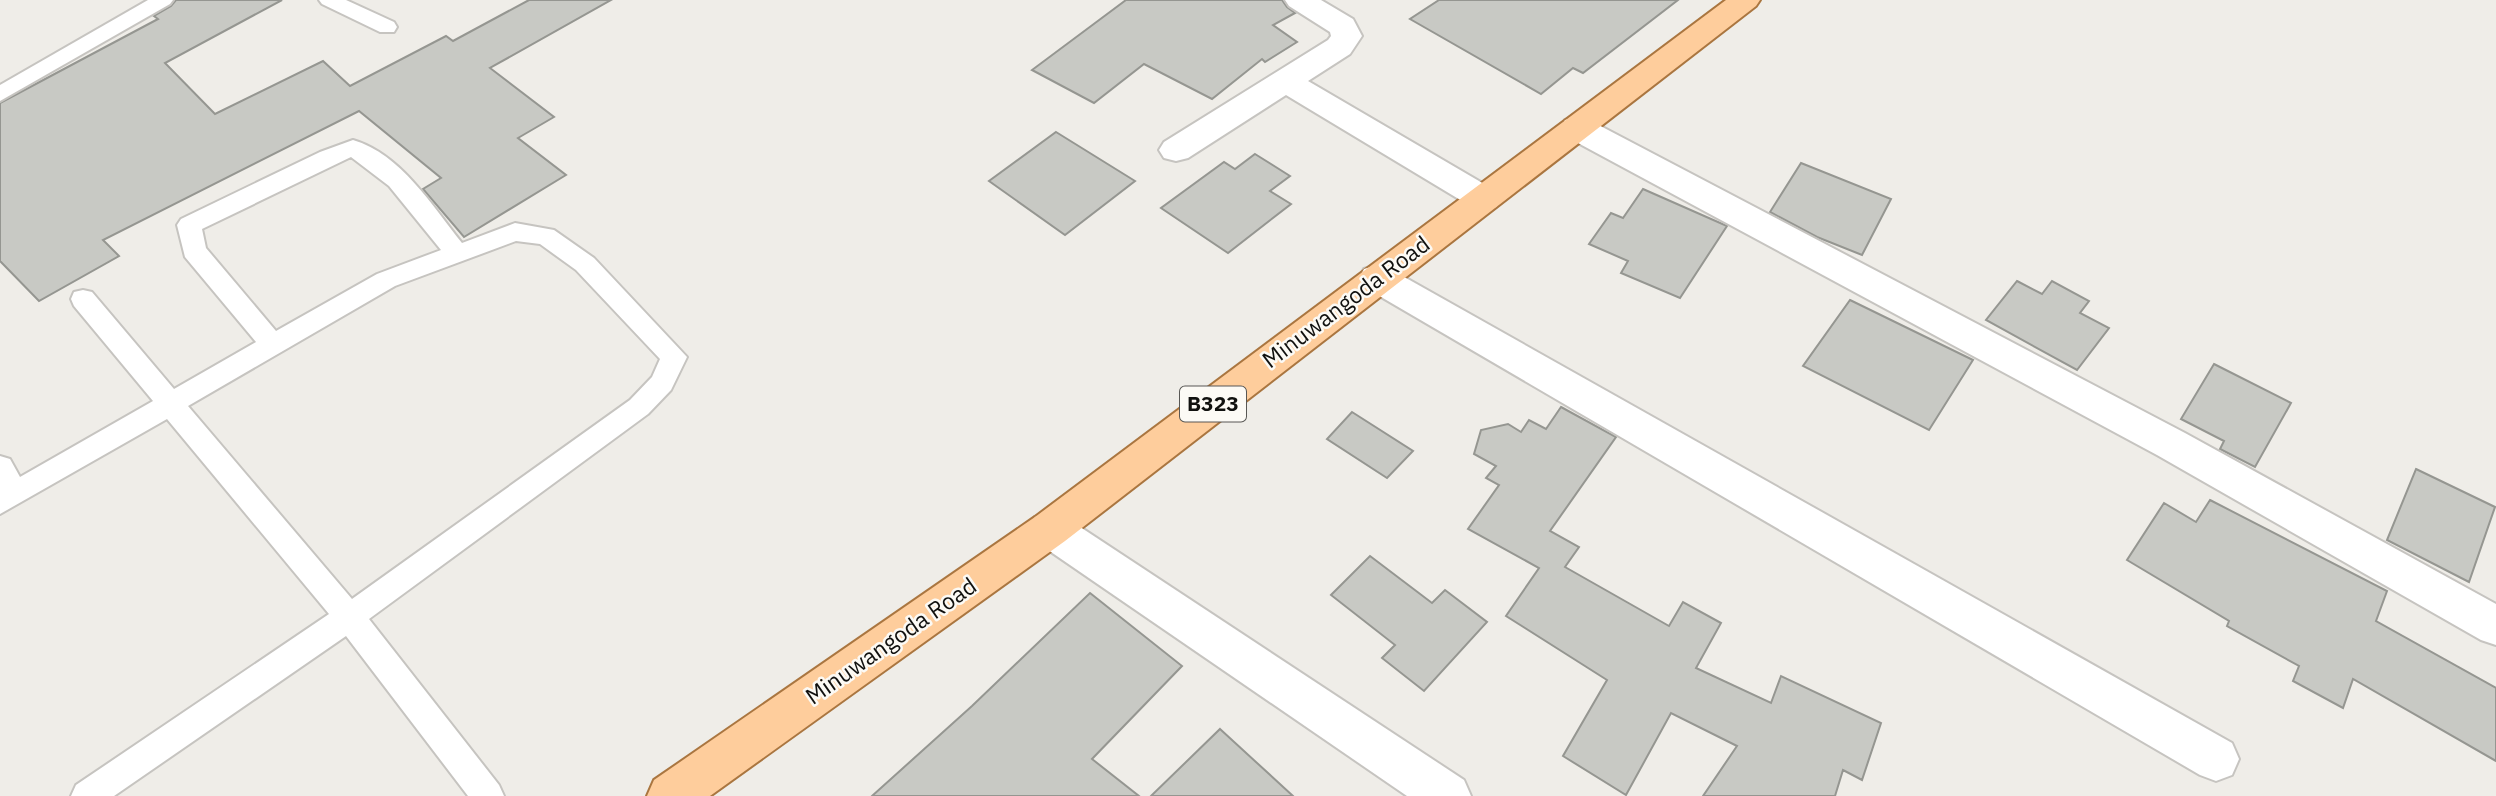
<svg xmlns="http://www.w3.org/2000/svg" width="2496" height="796" font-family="'IBM Plex Sans',sans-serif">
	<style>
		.building { fill: #c8c9c4; stroke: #959691; stroke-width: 2 }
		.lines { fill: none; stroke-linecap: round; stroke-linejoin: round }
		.lane-casing { stroke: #c6c4c0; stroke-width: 4 }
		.street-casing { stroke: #c6c4c0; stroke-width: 4 }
		.primary-casing { stroke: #aa7640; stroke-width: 4 }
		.lane { fill: #fff; fill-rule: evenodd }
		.street { fill: #fff; fill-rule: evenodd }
		.primary { fill: #fecd9c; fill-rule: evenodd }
		.labels { text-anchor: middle; stroke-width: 5; stroke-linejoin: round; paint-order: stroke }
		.shield { fill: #fcfaf5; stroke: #585754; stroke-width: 2 }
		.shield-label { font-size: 21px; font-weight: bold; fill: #11110f }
		.street-label { font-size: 23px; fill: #11110f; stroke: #fcfaf5 }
	</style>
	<rect width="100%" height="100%" fill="#efede8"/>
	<g class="building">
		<polygon points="176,0 282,0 165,63 215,114 323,61 350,86 446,36 453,41 529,0 611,0 490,68 554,117 518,138 566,175 464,237 423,189 441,178 359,111 103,240 119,256 39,301 0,261 0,103 158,19 154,16 171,6"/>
		<polygon points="1126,0 1282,0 1287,7 1295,13 1273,25 1297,42 1265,62 1262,59 1212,99 1144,64 1094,103 1032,70"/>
		<polygon points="1439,0 1678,0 1583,73 1573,68 1541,94 1410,19"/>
		<polygon points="1056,132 1135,181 1065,235 989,181"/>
		<polygon points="1255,154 1290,176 1270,191 1291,204 1228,253 1161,208 1224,162 1235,169"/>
		<polygon points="1801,163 1891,199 1862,255 1817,237 1770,212"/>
		<polygon points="1643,189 1727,226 1680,298 1621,273 1628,261 1589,244 1611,213 1623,218"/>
		<polygon points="2017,281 2042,294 2052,281 2089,301 2080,313 2109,328 2077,370 1986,320"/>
		<polygon points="1850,300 1973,360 1929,430 1803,366"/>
		<polygon points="2214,364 2291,403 2255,467 2220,449 2224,441 2181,419"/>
		<polygon points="1561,407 1616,437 1550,531 1579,547 1565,567 1669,626 1683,602 1721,623 1696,668 1771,703 1781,676 1881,723 1862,780 1843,770 1835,796 1703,796 1737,746 1671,713 1626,795 1563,756 1607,680 1506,616 1539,568 1468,529 1499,485 1486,478 1496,466 1474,454 1481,430 1508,424 1521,432 1529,420 1546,429"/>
		<polygon points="1352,412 1413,451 1387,478 1327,439"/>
		<polygon points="2416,469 2495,507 2469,582 2387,540"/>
		<polygon points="2210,500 2387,591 2376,621 2496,688 2496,761 2353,679 2343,708 2293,681 2299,666 2227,626 2229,621 2127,560 2164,503 2196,522"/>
		<polygon points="1370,556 1432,603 1445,590 1487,622 1424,691 1382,658 1395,645 1331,595"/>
		<polygon points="1090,593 1182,666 1092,759 1139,796 872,796 972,706"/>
		<polygon points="1220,729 1293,796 1151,796"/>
	</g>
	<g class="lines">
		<defs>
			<g id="lane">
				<polygon points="148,0 173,0 170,4 0,101 0,85"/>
				<polygon points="319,0 346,0 394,22 397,27 394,32 380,32 322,4"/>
				<path d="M353 140C401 154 432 206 462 243L515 223 554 230 594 258 687 357 671 390 648 414 369 619 499 785 504 796H468L346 636 114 796H71L76 785 329 614 167 419 0 514V456L10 459 20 477 153 401 74 306 71 299 74 292 83 290 92 292 174 389 256 342 185 257 177 225 181 219 320 152ZM351 157 389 186 441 250 377 274 276 331 206 248 202 229ZM516 241 540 244 576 270 660 359 652 377 630 400 352 599 188 406 395 286Z"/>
			</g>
			<g id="street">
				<polygon points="1285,0 1321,0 1353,19 1362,36 1350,54 1308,81 1496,191 1501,199 1496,207 1484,211 1472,207 1286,95 1188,158 1176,161 1164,158 1159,150 1164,142 1328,40 1331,36 1330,32 1289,6"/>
				<polygon points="1577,117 1589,120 2185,433 2496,604 2496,645 2481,640 2157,455 1565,136 1561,128 1565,120"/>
				<polygon points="1377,265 1390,269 2232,743 2239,759 2232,775 2216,781 2200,775 1364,287 1359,278 1364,269"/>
				<polygon points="1050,512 1065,517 1464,780 1471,796 1407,796 1035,541 1029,529 1035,517"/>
			</g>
			<polygon id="primary" points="1726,0 1760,0 1756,6 1065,541 710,796 647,796 654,780 1035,517"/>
		</defs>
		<use href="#lane" class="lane-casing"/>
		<use href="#street" class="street-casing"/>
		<use href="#primary" class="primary-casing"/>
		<use href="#lane" class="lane"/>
		<use href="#street" class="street"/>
		<use href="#primary" class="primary"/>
	</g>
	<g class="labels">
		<rect class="shield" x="1180" y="386.5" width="66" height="35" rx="5"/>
		<g class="shield-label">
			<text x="1213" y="411">B323</text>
		</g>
		<g class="street-label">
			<text transform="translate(1346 302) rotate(-37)" y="8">Minuwangoda Road</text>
			<text transform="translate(891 641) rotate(-35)" y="8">Minuwangoda Road</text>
		</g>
	</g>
</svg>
